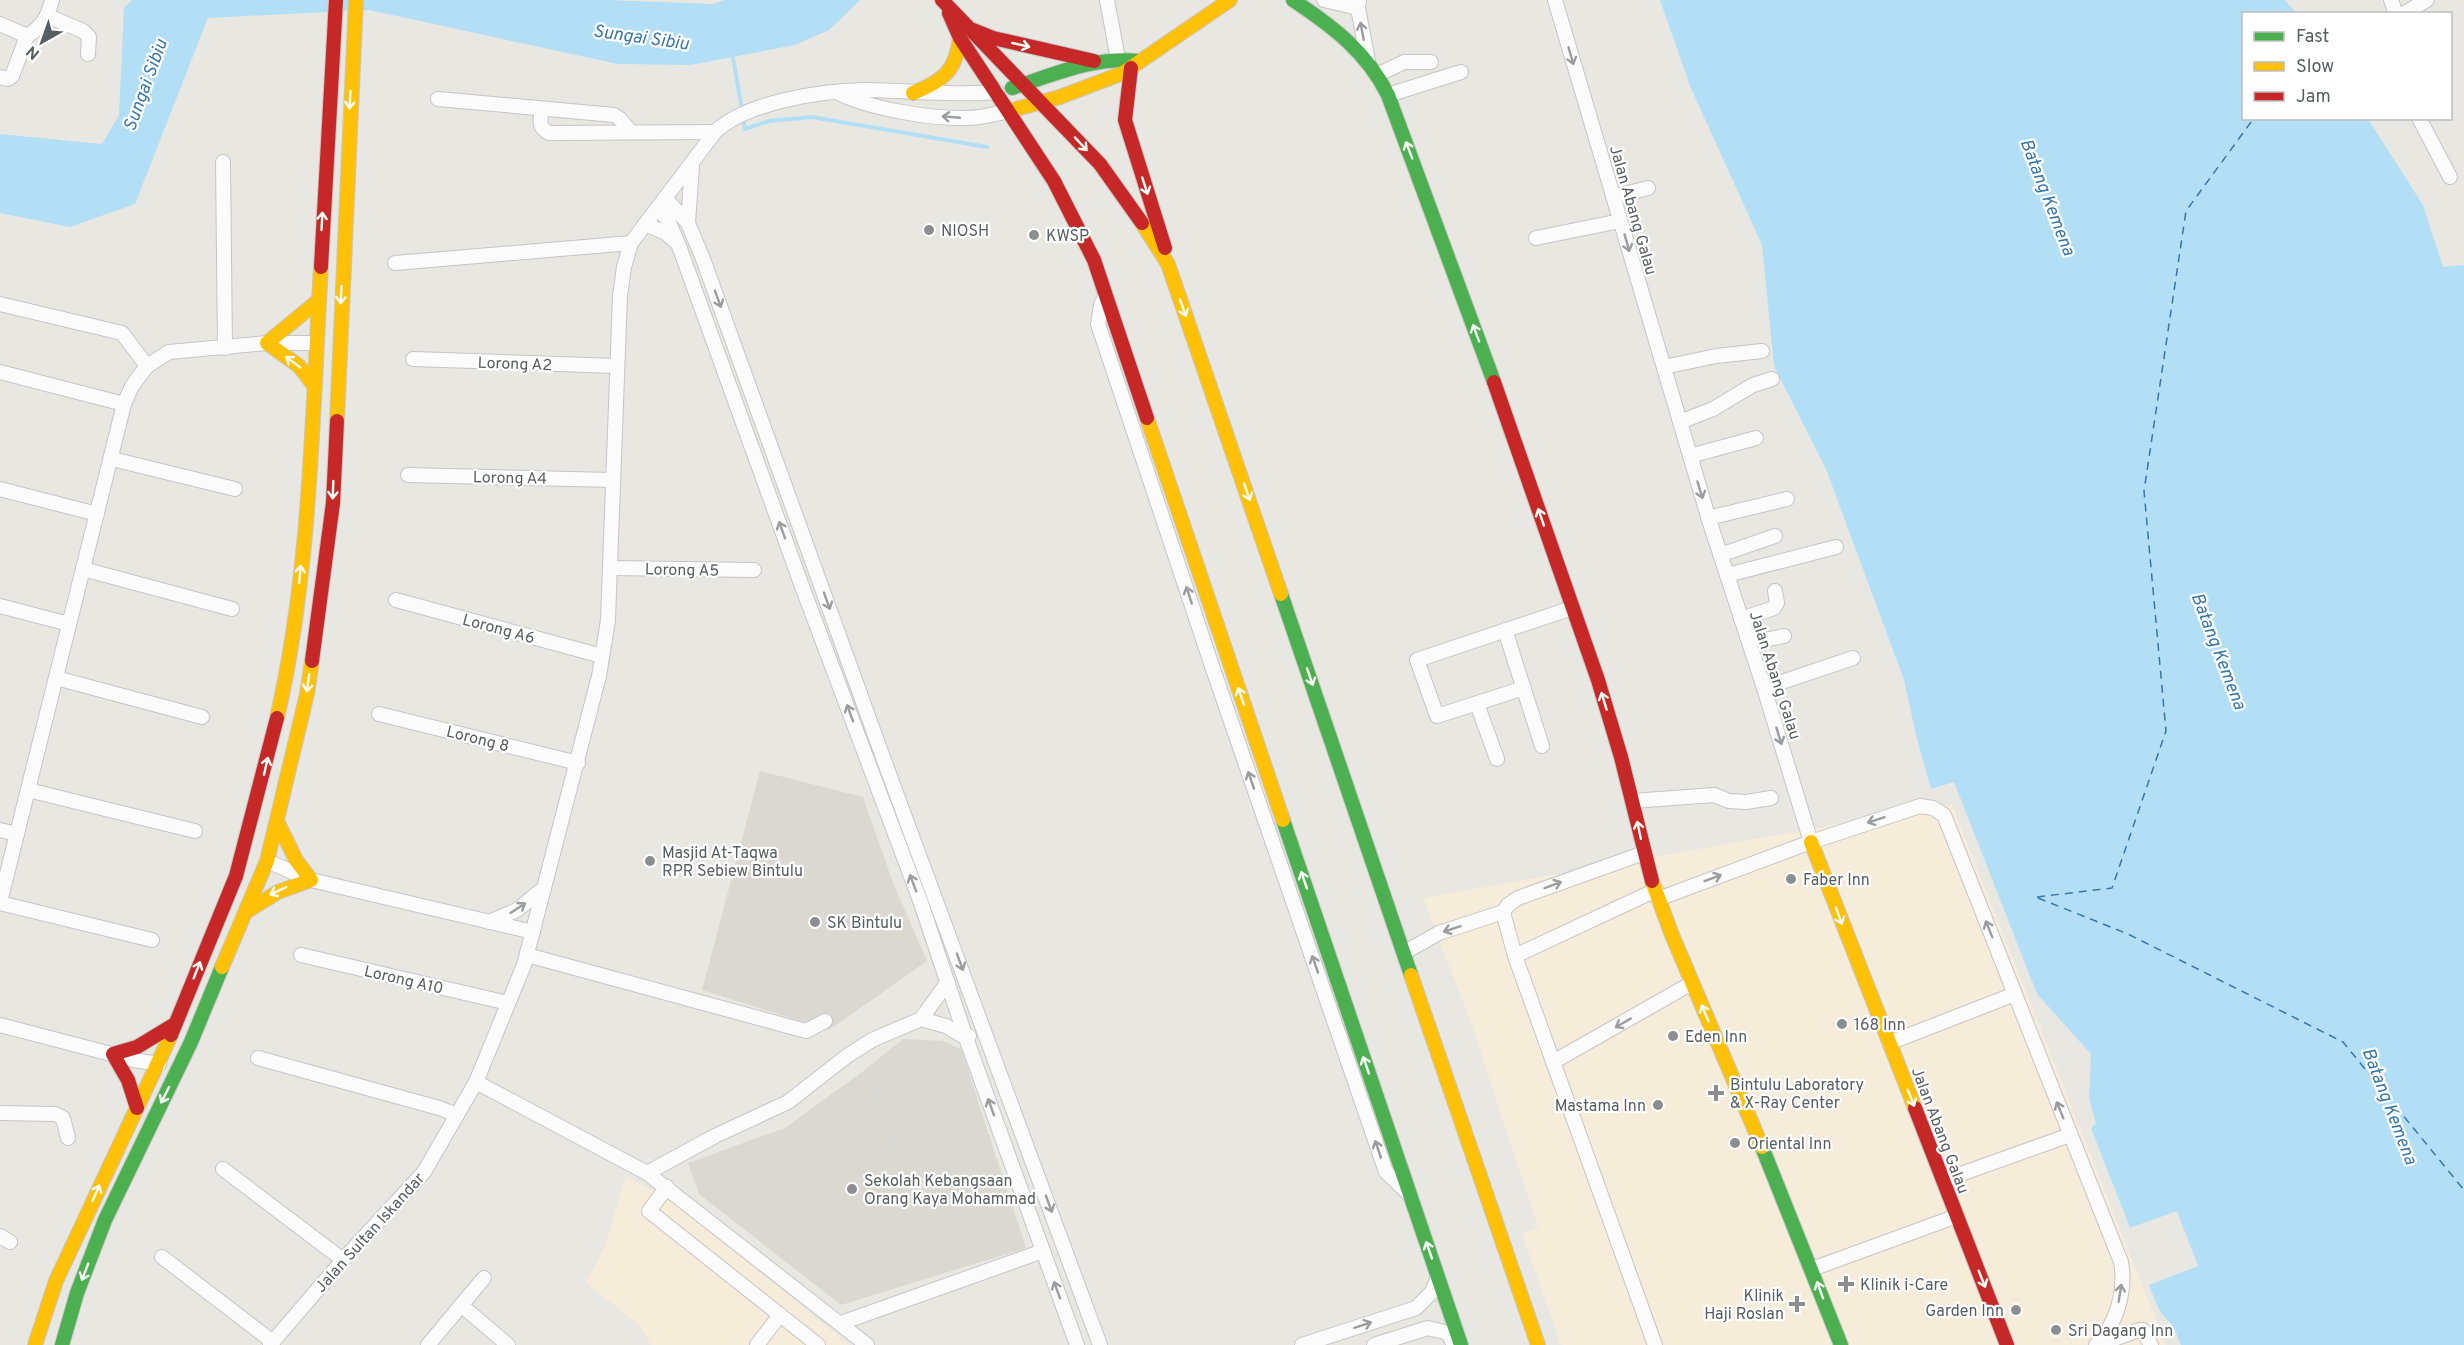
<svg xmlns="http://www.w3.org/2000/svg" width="2464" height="1345" font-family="Overpass,sans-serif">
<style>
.commercial{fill:#f5ecd9}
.industrial{fill:#dad8d3}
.education{fill:#dbd8d1}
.water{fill:#b3dff6}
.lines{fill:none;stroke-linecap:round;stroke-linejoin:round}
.stream{stroke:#b3dff6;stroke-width:4}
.ferry{stroke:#3777a8;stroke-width:1.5;stroke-dasharray:8 6;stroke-linecap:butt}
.street-casing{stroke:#c5c5c5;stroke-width:16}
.fast-casing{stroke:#c6c6c6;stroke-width:16}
.slow-casing{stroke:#c6c6c6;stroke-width:16}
.jam-casing{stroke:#c6c6c6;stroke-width:16}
.street{stroke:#fcfbfb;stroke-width:14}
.fast{stroke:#4caf50;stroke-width:14}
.slow{stroke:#ffc107;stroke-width:14}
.jam{stroke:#c62828;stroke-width:14}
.oneway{stroke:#9a9c9f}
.oneway2{stroke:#f6fbf6}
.poi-dot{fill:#8b8d8e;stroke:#fff;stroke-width:2}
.labels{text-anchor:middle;stroke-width:4.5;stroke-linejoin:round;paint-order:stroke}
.street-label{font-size:16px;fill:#585d61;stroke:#fff}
.poi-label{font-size:16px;fill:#585d61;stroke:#fff;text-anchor:start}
.water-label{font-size:18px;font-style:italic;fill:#3777a8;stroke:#fff}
</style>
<rect width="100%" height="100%" fill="#e9e7e2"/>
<g class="commercial">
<path d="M1952,804l214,541h-605l-39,-111 16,-7 -67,-204 -48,-125z"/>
<path d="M626,1176l51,28 172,141h-198l-11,-19 -54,-43 19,-37z"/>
</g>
<path class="industrial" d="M903,1039l40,2 19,9 23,73 -95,32 -28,-83z"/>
<g class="education">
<path d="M760,771l103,26 30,86 34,78 -98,69 -127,-40z"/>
<path d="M862,1072l29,83 94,-32 41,125 -185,57 -142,-111 -11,-31 97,-35z"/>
</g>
<g class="water">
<path d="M132,0h475l106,4 12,-4h135l-31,30 -34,15 -104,20 -73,-1 -249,-54 -161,8 -73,186 -65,23 -70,-14v-79l102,10 17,-29 5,-108z"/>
<path d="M1660,0h625l11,13 -52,1v104l124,1 55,86 20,62 21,-2v1080h-283l-8,-19 -13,-14 -11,-27 49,-19 -21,-55 -47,17 -39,-100 5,-4 -7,-26 2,-44 -54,-60 -83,-212 -23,7 -15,-54 -12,-55 -78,-211 -52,-103 -12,-121 -72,-159z"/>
</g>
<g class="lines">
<g class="stream">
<path d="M732,52l10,58"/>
<path d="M743,117l2,12 24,-8 43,-4 175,30"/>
</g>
<g class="ferry">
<path d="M2037,897l75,-9 54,-157 -22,-240 42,-280 68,-93"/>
<path d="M2038,898l90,36 215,108 121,148"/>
</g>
<g class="street-casing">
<g id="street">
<path d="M1107,0l11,59"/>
<path d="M1324,0l34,8"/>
<path d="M1359,0l-1,8 10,53"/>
<path d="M1555,0l155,523 54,165 47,154"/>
<path d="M2391,0l5,14"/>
<path d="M2403,14l24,-14"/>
<path d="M48,16l35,15 6,6 -1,17"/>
<path d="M0,24l27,12c15,-9 21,-19 25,-36"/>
<path d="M1377,75l27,-13h27"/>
<path d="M0,77l8,2 4,-3 15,-40"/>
<path d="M840,94c33,15 91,25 127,24 14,0 28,-4 42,-7"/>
<path d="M1388,95l73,-23"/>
<path d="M438,99l176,16 6,4 10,12"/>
<path d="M542,110c-2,11 -4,17 7,23l166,-1"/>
<path d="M2419,118l31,59"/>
<path d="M223,162l2,186"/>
<path d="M1613,197l35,-9"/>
<path d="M665,198l23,25 15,36 182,504 215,582"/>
<path d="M657,208l11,12 11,26 124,343 118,314 45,135 111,307"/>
<path d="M688,223l4,-57"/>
<path d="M645,224l21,9 10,9"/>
<path d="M1536,238l84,-17"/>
<path d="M395,263l236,-20"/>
<path d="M1106,295l-5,10 -3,19 115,345 173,503 23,22"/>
<path d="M0,304l122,29 25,33"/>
<path d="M413,359l203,7"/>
<path d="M1664,367l52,-11 46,-5"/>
<path d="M0,372l124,32"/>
<path d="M1680,422l33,-13 40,-24 19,-6"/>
<path d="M1690,456l66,-18"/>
<path d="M112,459l123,30"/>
<path d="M408,475l204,5"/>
<path d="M0,489l97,25"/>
<path d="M1708,518l79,-19"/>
<path d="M1720,555l55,-19"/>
<path d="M610,568l144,2"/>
<path d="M83,569l149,40"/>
<path d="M1727,575l109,-28"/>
<path d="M396,600l206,56"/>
<path d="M0,606l69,18"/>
<path d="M1741,619l33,-11 3,-5 -2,-12"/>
<path d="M1505,630l37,116"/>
<path d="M1747,637l22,2 15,-3"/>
<path d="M56,678l146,39"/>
<path d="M1524,688l-87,28 -20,-56 155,-52"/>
<path d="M1764,688l89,-30"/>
<path d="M1477,704l20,55"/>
<path d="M379,714l199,49"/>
<path d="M28,790l167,41"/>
<path d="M1633,801l81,-6 15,6 17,1 25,-4"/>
<path d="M0,830l17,4"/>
<path d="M267,861l44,19 222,52"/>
<path d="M1658,899l153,-57 109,-36 13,2 11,7 177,447c5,29 -4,62 -25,83"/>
<path d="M0,902l124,-498 8,-18 15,-20 22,-14 98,-9h48"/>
<path d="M0,903l152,37"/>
<path d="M1503,912l12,44 140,389"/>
<path d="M489,922l28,-12 27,-22"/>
<path d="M1405,952l34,-19 64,-21 5,-7 10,-7 126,-45"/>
<path d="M301,955l207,48"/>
<path d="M527,955l279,76 19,-10"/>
<path d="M1515,956l141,-66"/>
<path d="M921,1019l25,7 20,12 3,-2"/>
<path d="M0,1025l134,35 25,4"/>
<path d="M1889,1043l126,-49"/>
<path d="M258,1058l181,50 18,7"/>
<path d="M1553,1062l139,-79"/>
<path d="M0,1113l55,1 8,4 5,20"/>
<path d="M223,1169l120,91"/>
<path d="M647,1173l68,-37 73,-34 59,-46 25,-16 49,-21 27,-37"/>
<path d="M1944,1180l126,-45"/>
<path d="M667,1187l-18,24 169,134"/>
<path d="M0,1236l10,6"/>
<path d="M162,1257l111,85"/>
<path d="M1812,1269l145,-53"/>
<path d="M461,1305l47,40"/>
<path d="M841,1323l202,-72"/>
<path d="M2100,1344l39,-14h4l8,15"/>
<path d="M270,1345l73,-85 81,-88 52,-90"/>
<path d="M428,1345l56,-67"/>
<path d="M757,1345l23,-30"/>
<path d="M867,1345l-220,-172 -171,-91 48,-117 75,-289 9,-56 12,-324 4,-29 7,-24 84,-111c31,-30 106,-41 148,-42 45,0 89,6 134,2"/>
<path d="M1302,1345l114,-37 16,-16 6,-15"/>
<path d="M1374,1345l54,-17 20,5 6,12"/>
</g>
</g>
<g class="fast-casing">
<g id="fast">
<path d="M1293,0c39,26 74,52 95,95l106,287"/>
<path d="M1012,88c41,-13 82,-32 126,-27"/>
<path d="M1281,594l130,381"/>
<path d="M1283,820l178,525"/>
<path d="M1762,1147l79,198"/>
<path d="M62,1345l15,-52 28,-73 86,-178 31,-75"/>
</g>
</g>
<g class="slow-casing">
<g id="slow">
<path d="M913,93c30,-12 43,-22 47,-55"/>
<path d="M1009,111l51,-14 63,-24 107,-73"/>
<path d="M1142,223l26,41 113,330"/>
<path d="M315,387l-16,-21 -32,-23 51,-42"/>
<path d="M1147,418l136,402"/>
<path d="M337,421l19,-421"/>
<path d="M277,718c34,-147 35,-301 44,-451"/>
<path d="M1811,842l104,266"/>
<path d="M1652,881l20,54 90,212"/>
<path d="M249,910l29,-18 33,-12 -15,-20 -19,-39"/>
<path d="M222,967l45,-106 40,-167 5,-33"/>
<path d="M1411,975l127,370"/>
<path d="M35,1345l21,-64 115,-246"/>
</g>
</g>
<g class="jam-casing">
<g id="jam">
<path d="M942,0l158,164 42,59"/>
<path d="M949,13l11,25 94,143 40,79 53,158"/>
<path d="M973,30l20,8 101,23"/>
<path d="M1131,68l-6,52 40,128"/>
<path d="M321,267l15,-267"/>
<path d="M1494,382l104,298 23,77 31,124"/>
<path d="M312,661l21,-158 4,-82"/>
<path d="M171,1035l65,-159 41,-158"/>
<path d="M137,1108l-9,-28 -15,-26 24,-7 38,-23"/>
<path d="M1915,1108l92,237"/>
</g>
</g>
<use href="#street" class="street"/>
<use href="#fast" class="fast"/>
<use href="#slow" class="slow"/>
<use href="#jam" class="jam"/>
</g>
<defs><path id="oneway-shaft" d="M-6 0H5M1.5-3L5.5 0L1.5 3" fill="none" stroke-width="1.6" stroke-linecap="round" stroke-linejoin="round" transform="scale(1.5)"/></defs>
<g class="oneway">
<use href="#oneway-shaft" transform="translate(1362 31) rotate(-101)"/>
<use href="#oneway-shaft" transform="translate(1571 56) rotate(74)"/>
<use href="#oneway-shaft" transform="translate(951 117) rotate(-175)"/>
<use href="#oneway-shaft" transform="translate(1627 243) rotate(74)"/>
<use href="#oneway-shaft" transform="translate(718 299) rotate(70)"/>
<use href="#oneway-shaft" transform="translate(1700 490) rotate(73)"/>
<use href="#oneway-shaft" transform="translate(782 530) rotate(-110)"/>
<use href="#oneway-shaft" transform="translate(1189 595) rotate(-108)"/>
<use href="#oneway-shaft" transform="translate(827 601) rotate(70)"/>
<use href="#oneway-shaft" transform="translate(850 713) rotate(-110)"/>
<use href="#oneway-shaft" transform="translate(1779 736) rotate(73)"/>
<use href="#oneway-shaft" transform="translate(1251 780) rotate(-109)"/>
<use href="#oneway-shaft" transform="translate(1876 820) rotate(162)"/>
<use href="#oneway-shaft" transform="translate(1713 878) rotate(-20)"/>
<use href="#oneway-shaft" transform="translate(913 883) rotate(-111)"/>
<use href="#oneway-shaft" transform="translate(1553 885) rotate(-20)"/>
<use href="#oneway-shaft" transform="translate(518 908) rotate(-33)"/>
<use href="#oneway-shaft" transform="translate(1452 929) rotate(162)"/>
<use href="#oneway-shaft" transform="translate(1989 929) rotate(-112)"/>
<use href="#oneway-shaft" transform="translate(960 962) rotate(70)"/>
<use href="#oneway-shaft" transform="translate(1315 964) rotate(-109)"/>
<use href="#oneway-shaft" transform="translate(1623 1023) rotate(150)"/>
<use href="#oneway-shaft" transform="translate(991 1107) rotate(-110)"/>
<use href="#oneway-shaft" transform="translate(2060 1110) rotate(-112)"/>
<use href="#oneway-shaft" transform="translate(1378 1149) rotate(-109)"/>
<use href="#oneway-shaft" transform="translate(1049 1204) rotate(70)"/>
<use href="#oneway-shaft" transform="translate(1057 1290) rotate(-110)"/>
<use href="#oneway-shaft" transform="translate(2120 1293) rotate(-81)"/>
<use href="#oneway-shaft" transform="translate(1363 1325) rotate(-18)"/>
</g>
<g class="oneway2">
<use href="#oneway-shaft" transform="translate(1021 45) rotate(13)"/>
<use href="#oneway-shaft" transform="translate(350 100) rotate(93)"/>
<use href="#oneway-shaft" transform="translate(1081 144) rotate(47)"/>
<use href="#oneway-shaft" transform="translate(1409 150) rotate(-111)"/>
<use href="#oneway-shaft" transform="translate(1145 186) rotate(72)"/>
<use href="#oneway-shaft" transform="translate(322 221) rotate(-87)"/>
<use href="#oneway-shaft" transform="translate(341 295) rotate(93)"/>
<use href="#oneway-shaft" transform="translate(1183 308) rotate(71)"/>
<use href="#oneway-shaft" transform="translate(1476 333) rotate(-110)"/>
<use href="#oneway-shaft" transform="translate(293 362) rotate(-143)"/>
<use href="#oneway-shaft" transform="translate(333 490) rotate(92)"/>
<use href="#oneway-shaft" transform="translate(1247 492) rotate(71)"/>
<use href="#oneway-shaft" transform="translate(1541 517) rotate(-109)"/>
<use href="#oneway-shaft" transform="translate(300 574) rotate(-84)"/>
<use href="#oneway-shaft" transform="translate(1310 677) rotate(71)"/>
<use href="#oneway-shaft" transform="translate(308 683) rotate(98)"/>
<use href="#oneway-shaft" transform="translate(1241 696) rotate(-109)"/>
<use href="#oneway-shaft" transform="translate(1604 701) rotate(-107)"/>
<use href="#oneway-shaft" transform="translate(266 766) rotate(-77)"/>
<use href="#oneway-shaft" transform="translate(1639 830) rotate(-102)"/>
<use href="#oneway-shaft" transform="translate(1304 880) rotate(-109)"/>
<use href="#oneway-shaft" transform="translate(278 891) rotate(155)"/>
<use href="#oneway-shaft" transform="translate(1839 916) rotate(70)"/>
<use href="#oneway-shaft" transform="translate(197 970) rotate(-68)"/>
<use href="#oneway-shaft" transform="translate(1705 1013) rotate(-113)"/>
<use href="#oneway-shaft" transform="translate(1366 1065) rotate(-109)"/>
<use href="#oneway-shaft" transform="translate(165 1095) rotate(117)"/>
<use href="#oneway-shaft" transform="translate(1911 1098) rotate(68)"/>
<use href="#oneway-shaft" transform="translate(96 1193) rotate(-66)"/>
<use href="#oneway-shaft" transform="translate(1429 1250) rotate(-109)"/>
<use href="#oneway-shaft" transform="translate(85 1272) rotate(111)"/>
<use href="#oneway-shaft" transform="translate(1982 1279) rotate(68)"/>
<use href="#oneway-shaft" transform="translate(1820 1290) rotate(-110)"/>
</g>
<g class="poi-dot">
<circle cx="929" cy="230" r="6"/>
<circle cx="1034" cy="235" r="6"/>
<circle cx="650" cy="861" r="6"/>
<circle cx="1791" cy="879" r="6"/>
<circle cx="815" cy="922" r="6"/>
<circle cx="1842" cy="1024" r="6"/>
<circle cx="1673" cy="1036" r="6"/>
<path d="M1713 1084h6v6h6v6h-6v6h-6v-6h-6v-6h6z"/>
<circle cx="1658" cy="1105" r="6"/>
<circle cx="1735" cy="1143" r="6"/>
<circle cx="852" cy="1189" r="6"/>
<path d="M1843 1275h6v6h6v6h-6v6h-6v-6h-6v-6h6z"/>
<path d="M1794 1295h6v6h6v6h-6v6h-6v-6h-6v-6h6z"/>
<circle cx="2016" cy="1310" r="6"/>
<circle cx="2056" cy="1330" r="6"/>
</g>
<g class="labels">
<g class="street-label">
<text transform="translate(1634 210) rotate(74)" y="6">Jalan Abang Galau</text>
<text transform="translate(515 363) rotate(2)" y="6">Lorong A2</text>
<text transform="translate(510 477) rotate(1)" y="6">Lorong A4</text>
<text transform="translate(682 569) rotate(1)" y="6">Lorong A5</text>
<text transform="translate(499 628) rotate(15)" y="6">Lorong A6</text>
<text transform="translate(1776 675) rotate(72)" y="6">Jalan Abang Galau</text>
<text transform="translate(478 738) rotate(14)" y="6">Lorong 8</text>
<text transform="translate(404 979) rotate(13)" y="6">Lorong A10</text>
<text transform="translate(1941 1130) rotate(69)" y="6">Jalan Abang Galau</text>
<text transform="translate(369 1232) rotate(-48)" y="6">Jalan Sultan Iskandar</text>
</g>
<g class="poi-label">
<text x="941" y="236">NIOSH</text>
<text x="1046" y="241">KWSP</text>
<text x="662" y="858">Masjid At-Taqwa<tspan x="662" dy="18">RPR Sebiew Bintulu</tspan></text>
<text x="1803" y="885">Faber Inn</text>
<text x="827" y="928">SK Bintulu</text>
<text x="1854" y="1030">168 Inn</text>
<text x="1685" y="1042">Eden Inn</text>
<text x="1730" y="1090">Bintulu Laboratory<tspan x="1730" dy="18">&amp; X-Ray Center</tspan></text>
<text x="1646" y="1111" text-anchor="end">Mastama Inn</text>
<text x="1747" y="1149">Oriental Inn</text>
<text x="864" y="1186">Sekolah Kebangsaan<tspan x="864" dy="18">Orang Kaya Mohammad</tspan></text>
<text x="1860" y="1290">Klinik i-Care</text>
<text x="1784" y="1301" text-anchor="end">Klinik<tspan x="1784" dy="18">Haji Roslan</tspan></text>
<text x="2004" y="1316" text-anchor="end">Garden Inn</text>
<text x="2068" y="1336">Sri Dagang Inn</text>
</g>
<g class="water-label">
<text transform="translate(641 37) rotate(8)" y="6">Sungai Sibiu</text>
<text transform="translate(145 85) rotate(-70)" y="6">Sungai Sibiu</text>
<text transform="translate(2048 197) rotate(69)" y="6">Batang Kemena</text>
<text transform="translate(2219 651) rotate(69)" y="6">Batang Kemena</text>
<text transform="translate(2390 1106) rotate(69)" y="6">Batang Kemena</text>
</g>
</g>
<rect x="2242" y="12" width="210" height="108" fill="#ffffff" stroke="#bcbec0" stroke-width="1.5"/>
<rect x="2254" y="32" width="30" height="9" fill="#4caf50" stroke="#bcbec0" stroke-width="1.5"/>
<text x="2296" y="42" font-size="18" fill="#585d61">Fast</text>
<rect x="2254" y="62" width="30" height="9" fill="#ffc107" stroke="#bcbec0" stroke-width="1.5"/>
<text x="2296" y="72" font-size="18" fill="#585d61">Slow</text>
<rect x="2254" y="92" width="30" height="9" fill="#c62828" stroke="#bcbec0" stroke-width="1.5"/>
<text x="2296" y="102" font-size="18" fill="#585d61">Jam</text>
<g transform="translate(42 42) rotate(220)" stroke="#ffffff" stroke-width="4.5" paint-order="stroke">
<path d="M0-4.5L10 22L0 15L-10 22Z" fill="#585d61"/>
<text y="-9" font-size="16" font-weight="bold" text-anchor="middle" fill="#585d61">N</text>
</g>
</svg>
